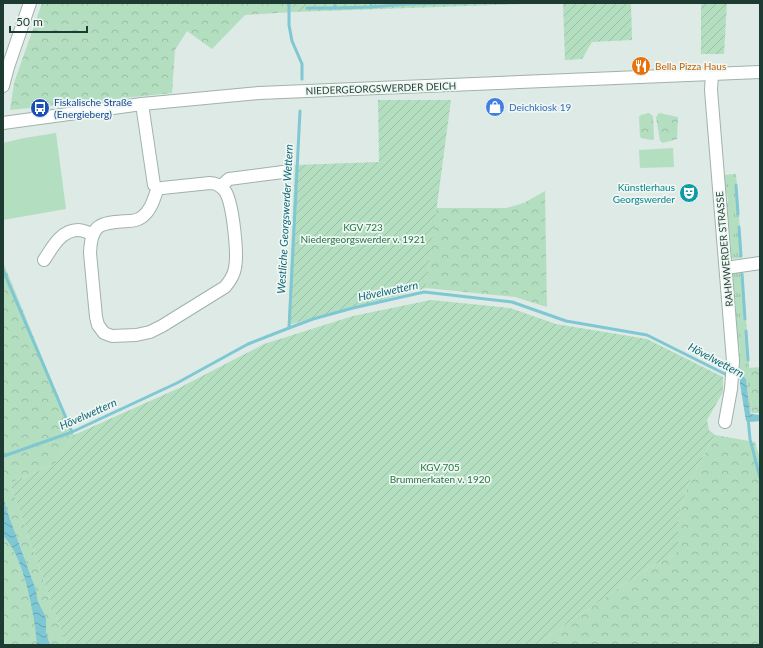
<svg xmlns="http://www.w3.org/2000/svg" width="763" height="648" font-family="Lato,sans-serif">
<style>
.grass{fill:url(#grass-tufts)}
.forest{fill:url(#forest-crowns)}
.garden{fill:url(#garden-furrows)}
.pitch{fill:#b4dec0}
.water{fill:url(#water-waves)}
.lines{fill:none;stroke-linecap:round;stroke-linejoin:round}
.stream{stroke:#80c7d4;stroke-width:3}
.minor-casing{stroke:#a0b2ac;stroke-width:14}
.minor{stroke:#fff;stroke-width:12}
.labels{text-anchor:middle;stroke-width:3.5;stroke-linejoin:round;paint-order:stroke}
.food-label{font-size:10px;fill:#c56008;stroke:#eef7f2;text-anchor:start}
.street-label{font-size:10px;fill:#1e3b33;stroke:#eef7f2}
.transit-label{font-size:10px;fill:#164399;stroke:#eef7f2;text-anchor:start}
.shop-label{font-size:10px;fill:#366cbe;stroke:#eef7f2;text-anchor:start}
.culture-label{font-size:10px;fill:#0d838f;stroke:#eef7f2;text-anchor:end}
.park-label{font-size:10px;fill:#267445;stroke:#eef7f2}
.water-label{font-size:11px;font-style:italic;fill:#15687a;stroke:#eef7f2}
</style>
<defs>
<pattern id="grass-tufts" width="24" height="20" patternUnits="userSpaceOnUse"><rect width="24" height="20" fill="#b4dec0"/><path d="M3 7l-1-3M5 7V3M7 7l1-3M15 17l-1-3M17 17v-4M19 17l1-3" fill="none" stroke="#9abfa5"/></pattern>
<pattern id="forest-crowns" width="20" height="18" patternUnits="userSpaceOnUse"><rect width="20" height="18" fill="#b4dec0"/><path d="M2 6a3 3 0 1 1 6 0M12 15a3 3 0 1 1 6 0" fill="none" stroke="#9abfa5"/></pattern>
<pattern id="garden-furrows" width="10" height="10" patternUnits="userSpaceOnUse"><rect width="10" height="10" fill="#b4dec0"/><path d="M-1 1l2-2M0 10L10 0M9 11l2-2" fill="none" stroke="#9abfa5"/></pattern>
<pattern id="water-waves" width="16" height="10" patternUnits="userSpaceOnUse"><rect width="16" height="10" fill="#80c7d4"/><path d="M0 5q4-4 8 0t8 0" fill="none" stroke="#68a3ad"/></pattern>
</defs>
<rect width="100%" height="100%" fill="#ddeae5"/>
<g class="grass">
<path d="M736,174l6,84 -14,1v-10l3,-3 -1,-8 -3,-2 -2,-32 3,-2 -1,-8 -3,-2 -2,-17z"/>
<path d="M743,272l9,141 -2,-1 -4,-33 -2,-2h-4c-1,-8 -3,-14 -4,-21l4,-3 -1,-8 -4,-3 -2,-28 3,-4 -1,-8 -3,-3 -1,-26z"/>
</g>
<g class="forest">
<path d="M42,3h251v9l-48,3 -33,34 -25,-18 -12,19 -3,43 -162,17 4,-27z"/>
<path d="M649,113l4,3 1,22 -2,2 -11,-2 -1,-2 -1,-19 2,-2z"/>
<path d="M659,113l19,4 -1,22 -14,4 -3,-2 -4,-24z"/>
<path d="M545,191l2,116 -32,-10 -89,-9 10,-80h70l18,-5z"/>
<path d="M3,262l71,173 -19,29 -45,19 56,162h-16l-4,-13v-14l-3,-7 -5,-9 -2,-12 -30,-82 -3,-14z"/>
<path d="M760,367v46h-8l-3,-45z"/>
<path d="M715,435l40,7 5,17v186h-224l112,-77 30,-15v-37l11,-34z"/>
<path d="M3,536c21,19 32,82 34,109h-34z"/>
</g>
<g class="garden">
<path d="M293,3h261l-261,9z"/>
<path d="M563,3h68l1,37 -40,2 -10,17 -17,1z"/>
<path d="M701,3h26l-3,51h-23z"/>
<path d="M378,100h73l-25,188 -138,37 7,-160 84,-3z"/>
<path d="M431,300l79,8 46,16 91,15 76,38v15l-16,28 2,10 6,5 -26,47 -11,34v37l-30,15 -112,77h-470l-56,-162 45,-19 19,-29 105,-47 85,-44 89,-28z"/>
</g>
<g class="pitch">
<path d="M56,133l10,76 -63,11v-77l21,-5z"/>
<path d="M673,148l1,19 -34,1 -1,-18z"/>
</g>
<g class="water">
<path d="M740,377h4l2,2 4,34 1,1 9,1v6l-9,1 -5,-1 -6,-37z"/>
<path d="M3,494l3,14 30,82 2,12 5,9 3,7v14l4,13h-13c-2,-27 -13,-90 -34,-109z"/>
</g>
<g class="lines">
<g class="stream">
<path d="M289,3v22l3,16 10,23v15"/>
<path d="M448,3h20"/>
<path d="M408,4l40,-1"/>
<path d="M371,7l37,-3v-1"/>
<path d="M307,8h28v-5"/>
<path d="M335,8l36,-1v-4"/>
<path d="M736,185l2,29"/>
<path d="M739,227l2,29"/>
<path d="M3,270l69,162"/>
<path d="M742,274l3,45"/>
<path d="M289,328l11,-217"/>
<path d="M746,331l2,29"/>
<path d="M748,418l2,21 10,39"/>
<path d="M4,456l68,-24 105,-49 71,-39 41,-16 24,-9 40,-11 71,-16 88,10 54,19 81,14 82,41"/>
</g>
<g class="minor-casing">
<g id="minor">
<path d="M712,75l-1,15 22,271 -2,28 -6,33"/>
<path d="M3,86l5,-19 22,-64"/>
<path d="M142,104l12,81"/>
<path d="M3,123l139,-19 117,-11 501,-21"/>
<path d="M221,186l8,-7 54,-7"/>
<path d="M156,193c-3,9 -6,18 -14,24 -4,3 -9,4 -14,4 -26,2 -37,1 -38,32l6,64 2,8 6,8 8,3 24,-1 14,-3 12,-6 63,-39c5,-6 9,-12 10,-19 3,-14 -2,-65 -10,-77 -4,-5 -9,-8 -15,-8l-48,5"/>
<path d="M44,260c8,-12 17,-30 34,-30 5,0 11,3 15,4"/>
<path d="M726,268l34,-5"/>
</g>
</g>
<use href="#minor" class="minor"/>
</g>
<defs>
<g id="restaurant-disc" transform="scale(1)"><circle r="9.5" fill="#e8710a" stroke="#eef7f2"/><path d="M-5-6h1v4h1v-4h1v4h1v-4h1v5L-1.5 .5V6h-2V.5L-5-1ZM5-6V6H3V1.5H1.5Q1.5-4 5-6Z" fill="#fff"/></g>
<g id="shop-disc" transform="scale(1)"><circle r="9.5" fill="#3f7fe0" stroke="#eef7f2"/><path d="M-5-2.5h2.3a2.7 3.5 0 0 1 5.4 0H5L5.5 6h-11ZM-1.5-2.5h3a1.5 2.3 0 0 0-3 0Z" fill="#fff"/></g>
<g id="bus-disc" transform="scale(1)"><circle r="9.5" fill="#1a4fb4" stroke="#eef7f2"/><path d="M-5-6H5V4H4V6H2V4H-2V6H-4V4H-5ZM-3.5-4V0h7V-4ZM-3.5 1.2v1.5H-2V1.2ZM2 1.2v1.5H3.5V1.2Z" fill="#fff"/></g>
<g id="theatre-disc" transform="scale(1)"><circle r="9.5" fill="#0f9aa8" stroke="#eef7f2"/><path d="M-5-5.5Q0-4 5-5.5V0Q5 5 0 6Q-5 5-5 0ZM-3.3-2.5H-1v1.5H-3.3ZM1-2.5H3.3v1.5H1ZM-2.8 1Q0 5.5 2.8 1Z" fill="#fff"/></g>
</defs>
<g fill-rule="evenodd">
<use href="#restaurant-disc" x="641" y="66"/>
<use href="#shop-disc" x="495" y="107"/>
<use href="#bus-disc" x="40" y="108"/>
<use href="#theatre-disc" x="689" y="193"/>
</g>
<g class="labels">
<g class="food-label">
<text x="655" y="70">Bella Pizza Haus</text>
</g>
<g class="street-label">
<text transform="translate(381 88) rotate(-2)" y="4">NIEDERGEORGSWERDER DEICH</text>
<text transform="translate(724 249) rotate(-95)" y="4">RAHMWERDER STRASSE</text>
</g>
<g class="transit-label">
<text x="54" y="106">Fiskalische Straße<tspan x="54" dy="12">(Energieberg)</tspan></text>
</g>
<g class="shop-label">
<text x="509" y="111">Deichkiosk 19</text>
</g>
<g class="culture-label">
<text x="675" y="191">Künstlerhaus<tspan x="675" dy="12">Georgswerder</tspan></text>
</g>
<g class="park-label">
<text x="363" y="231">KGV 723<tspan x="363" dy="12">Niedergeorgswerder v. 1921</tspan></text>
<text x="440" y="471">KGV 705<tspan x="440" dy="12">Brummerkaten v. 1920</tspan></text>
</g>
<g class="water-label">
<text transform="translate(285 219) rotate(-87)" y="4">Westliche Georgswerder Wettern</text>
<text transform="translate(388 291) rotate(-12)" y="4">Hövelwettern</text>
<text transform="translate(716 360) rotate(28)" y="4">Hövelwettern</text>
<text transform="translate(88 414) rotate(-24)" y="4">Hövelwettern</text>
</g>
</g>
<rect width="763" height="648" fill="none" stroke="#1e3b33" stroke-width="8"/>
<path d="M10 26v6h77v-6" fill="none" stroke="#1e3b33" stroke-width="2"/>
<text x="16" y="26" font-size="12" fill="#1e3b33" stroke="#eef7f2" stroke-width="3" paint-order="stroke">50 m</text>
</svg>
